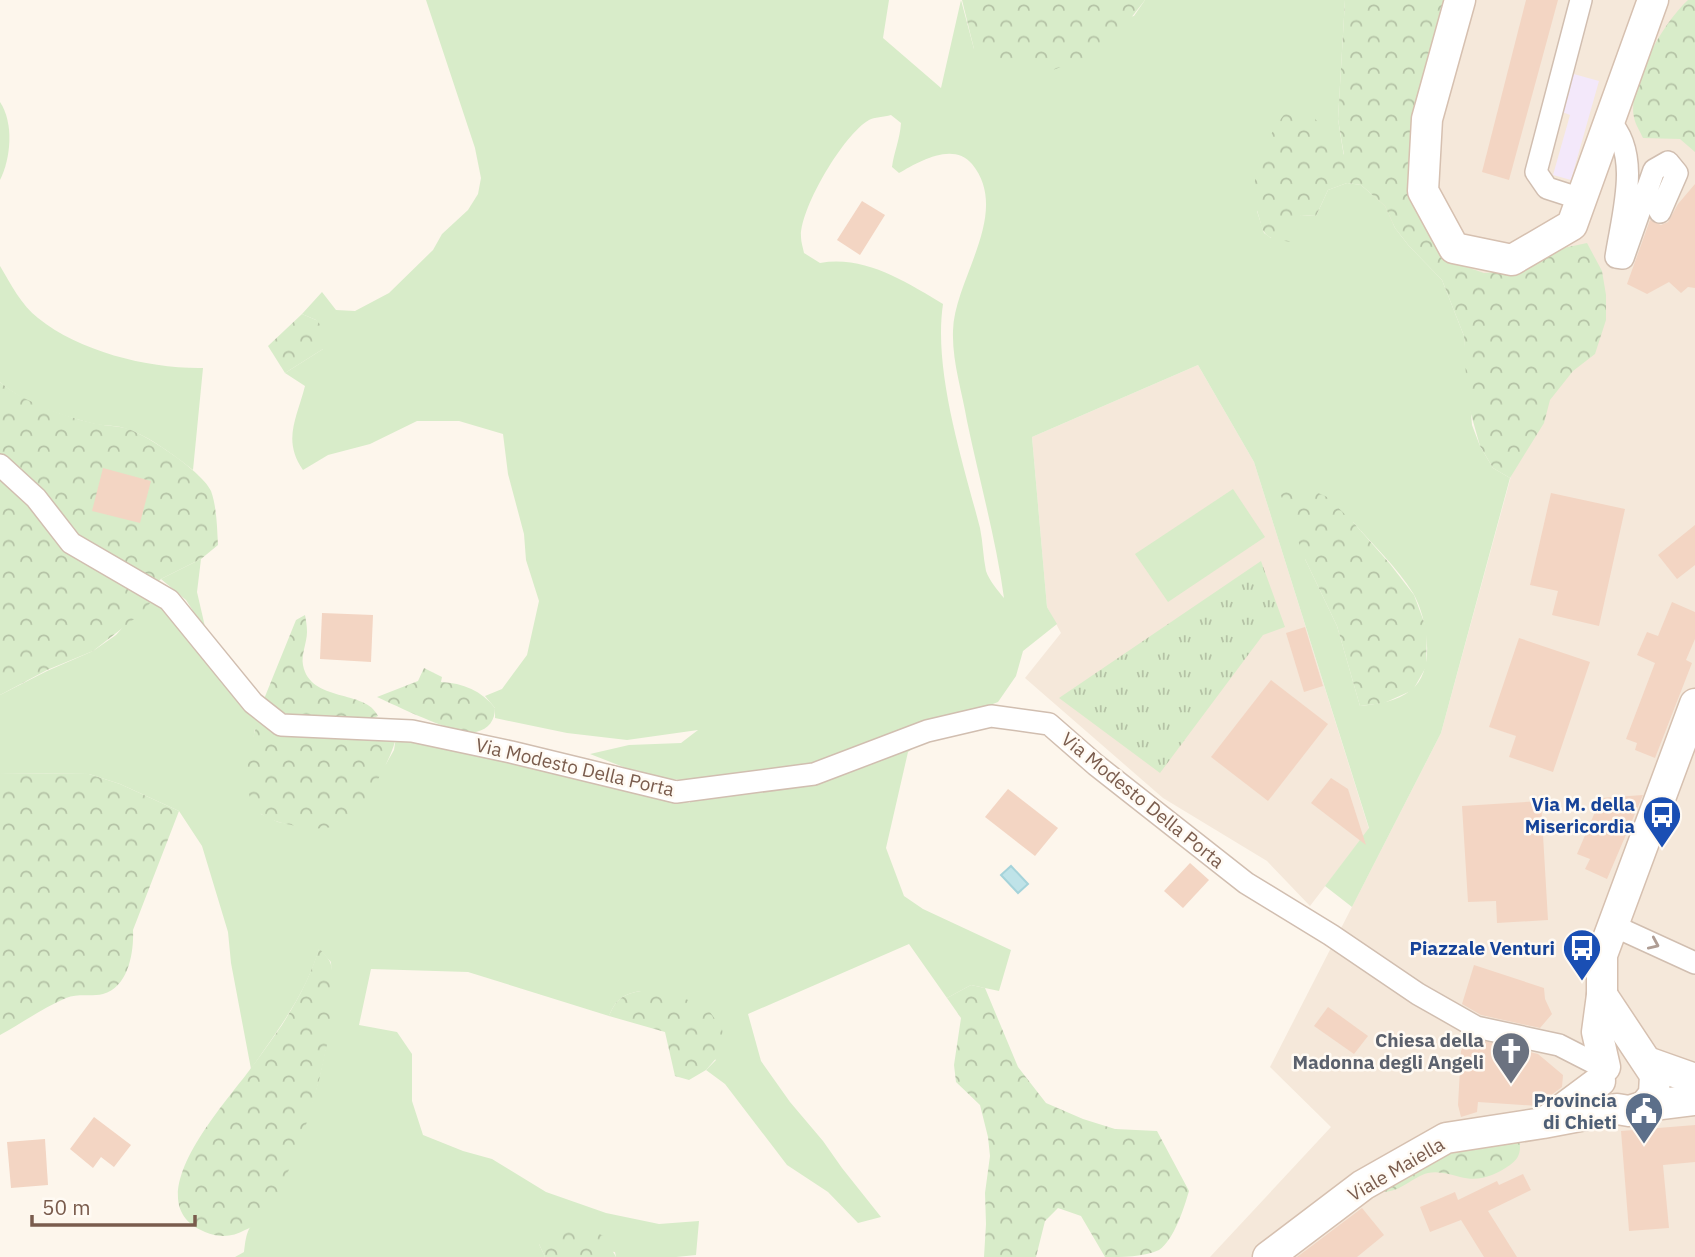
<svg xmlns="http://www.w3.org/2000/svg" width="1695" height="1257" font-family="'IBM Plex Sans',sans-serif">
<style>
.residential{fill:#f5e8da}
.education{fill:#f3e8fa}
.grass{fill:#d8ecc9;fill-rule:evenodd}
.forest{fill:url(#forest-crowns)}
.park{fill:url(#park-tufts)}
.water{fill:#bfe3e8;stroke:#a5d3da;stroke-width:2}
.building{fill:#f3d5c3}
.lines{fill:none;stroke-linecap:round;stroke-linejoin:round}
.minor-casing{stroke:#d1beb0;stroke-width:24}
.secondary-casing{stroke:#d6c0b0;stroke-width:33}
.minor{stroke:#fff;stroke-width:21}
.secondary{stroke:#fff;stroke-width:30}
.oneway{stroke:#af9d94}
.labels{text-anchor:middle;stroke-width:5;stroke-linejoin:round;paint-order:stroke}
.street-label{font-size:19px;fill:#7a5c4d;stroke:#fffaf3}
.transit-label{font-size:19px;font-weight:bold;fill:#164399;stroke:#fffaf3;text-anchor:end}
.worship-label{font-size:19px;font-weight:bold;fill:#5b616d;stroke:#fffaf3;text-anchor:end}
.service-label{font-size:19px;font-weight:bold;fill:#4e5e75;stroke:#fffaf3;text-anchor:end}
</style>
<defs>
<pattern id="forest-crowns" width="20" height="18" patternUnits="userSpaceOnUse" patternTransform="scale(1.75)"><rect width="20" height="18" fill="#d8ecc9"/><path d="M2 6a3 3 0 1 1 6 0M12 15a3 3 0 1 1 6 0" fill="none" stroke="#b4c2a5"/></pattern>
<pattern id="park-tufts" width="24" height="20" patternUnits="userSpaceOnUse" patternTransform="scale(1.75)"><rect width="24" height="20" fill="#d8ecc9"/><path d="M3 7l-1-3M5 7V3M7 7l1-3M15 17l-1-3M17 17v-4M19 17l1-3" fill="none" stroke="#b4c2a5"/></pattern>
</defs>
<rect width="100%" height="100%" fill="#fdf6ec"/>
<g class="residential">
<path d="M1424,0h271v1257h-485l121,-130 -61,-60 171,-334 112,-411 -184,-113z"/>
<path d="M1198,365l56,97 115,367 -59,77 -43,-45 -104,-63 -138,-120 36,-45 -14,-26 -15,-170z"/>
</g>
<path class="education" d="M1570,73l29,8 -28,99 -18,-5 17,-60 -10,-4z"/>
<g class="grass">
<path d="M426,0h463l-6,38 58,50 20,-88 13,49 160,-33 11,-16h200l-7,119 6,38 -87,54 7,22 7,5 30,-23 15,1 12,-26 19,-7 14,2 24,21 10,22 14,18 33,34 22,56 8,89 8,21 13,22 17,10 -69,255 -89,174 -27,-21 44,-58 -115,-366 -56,-97 -166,72 15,170 10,17 -34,27 -7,25 -18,26 -26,10 -65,15 -65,30 -61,18 -68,8 -64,-6 -59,-23 39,-9 52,-2 17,-13 -71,10 -60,-7 -72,-15v-10l-10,-12 17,-7 25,-34 12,-54 -13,-41 -2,-26 -16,-60 -5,-40 -44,-13h-42l-47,23 -42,11 -25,15c-21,-30 -6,-52 2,-84l-20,-13 38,-24 -7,-29 -14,-6 20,-22 14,18 19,1 34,-18 44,-43 9,-16 26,-24 10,-16 3,-16 -6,-30zM891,115l10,8c-1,16 -7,29 -9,44l7,6c19,-11 54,-32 73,-9 40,49 -18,115 -19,167 -1,31 9,60 14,90 12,58 29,118 37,177 -6,-7 -15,-18 -18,-27 -3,-14 -3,-29 -6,-43 -17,-66 -47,-157 -37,-224 -37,-22 -78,-49 -123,-41l-16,-10c-1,-5 -3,-11 -3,-16 -1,-29 43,-103 68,-117 5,-3 15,-3 22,-5zM1353,522c20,23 44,45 60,71 14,24 24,77 -2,97 -14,12 -34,14 -51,16l-23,-80 -32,-67z"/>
<path d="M0,102c14,21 11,56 0,78z"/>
<path d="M0,266c10,17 22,40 38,52 42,34 112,51 165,50l-10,102c-18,-14 -44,-34 -66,-41 -10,-4 -22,-3 -32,-5 -32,-8 -71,-20 -95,-42z"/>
<path d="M1233,489l32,48 -97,65 -33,-48z"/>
<path d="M201,559l-4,33 9,39 -20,-31 -25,-21z"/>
<path d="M152,594l120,129 -17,6 -3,17 9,68 17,8 21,4 87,-62 8,-14 2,-13 52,9 242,57 -2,-7 233,-53 -13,9 -22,96 18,48 19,13 88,41 -12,41 -28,-6 -24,13 -38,-54 -161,70 13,47 29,41 33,39 19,27 39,49 -23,6 -30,-31 -41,-27 -62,-81 -19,-14 10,-10 -75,-69c-18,3 -25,8 -32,25l-141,-44 -97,-3 -12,56 38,7 15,22v47l11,34 40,16 29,8 54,33 60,21 53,11 40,-3 -3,34 -20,2h-60l-1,-5 -76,-8 6,13h-310l9,-5c1,-8 2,-20 7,-26 10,-13 19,-18 26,-34 34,-72 59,-149 54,-230l-12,-13c-13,45 -42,82 -68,120l-20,-106 -3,-31 -26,-86 -23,-35 -59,-27 -31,-10 -89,-1v-78l47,-24 46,-20 23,-16z"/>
</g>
<g class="forest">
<path d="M962,0h183l-32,41 -30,18 -33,12 -47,-10 -29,-12z"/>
<path d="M1345,0h99l-14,58 -22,114 15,44 32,47 29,10 28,-2 42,-21 33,-7 15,28 4,24v25l-11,34 -22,17 -23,29 -6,23 -34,55 -17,-10 -13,-22 -13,-46 -3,-64 -22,-56 -33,-34 -14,-18 -10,-22 -24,-21 -14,-2 -19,7 -12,26 -15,-1 -7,27c-8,-1 -19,-1 -26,-6 -6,-4 -7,-12 -9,-19 -13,-38 4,-75 27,-105l27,4 31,39 -6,-36z"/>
<path d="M1688,0h7v152l-15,-13 -37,-1c-3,-7 -8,-14 -9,-21 -6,-34 30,-95 54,-117z"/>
<path d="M302,314l14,6 13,14 -6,15 -38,24 -17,-27z"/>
<path d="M0,382c21,19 70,37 98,42 9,2 19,2 27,4 20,5 79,45 86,63 6,17 6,37 7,54l-17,14 -40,20 -7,7 -3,16 -13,14 -45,35 -46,19 -47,25z"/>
<path d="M1301,485l26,12 26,25 37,42 24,31 13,35 -1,37 -13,23 -29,13 -24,3 -23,-80 -32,-67 -25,-66z"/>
<path d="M305,615c1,5 2,11 2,17 0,10 -6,23 -4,33 7,38 63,24 75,51l-15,7 -64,-5 -21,-7 -14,-12 32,-79z"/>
<path d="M424,668l18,9 -1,5c22,1 41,9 54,26 0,12 -6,21 -19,24 -19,4 -79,-26 -99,-35l41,-16z"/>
<path d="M260,717l136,20c-4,23 -33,72 -53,85 -12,8 -29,7 -42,5 -13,-3 -31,-5 -41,-14 -23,-19 -10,-73 0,-96z"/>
<path d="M0,773l89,1 31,10 59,27 -46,119c1,21 -4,57 -30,64 -12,3 -25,-1 -37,4 -23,10 -44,25 -66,37z"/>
<path d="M319,948c4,5 11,11 12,17 13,54 -34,218 -73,257 -3,3 -8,6 -13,8 -12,7 -26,8 -40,2 -73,-30 22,-130 46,-164 11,-14 21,-29 31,-43 15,-24 29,-49 37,-77z"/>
<path d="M971,985l14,3 33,79 28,36 37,16 32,10 42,2 32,60c-5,17 -15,49 -30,59 -14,7 -38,7 -54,7l-24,-41 -23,-8 -13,13 -9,36h-52l2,-33 -1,-31 5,-37 -2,-19 -8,-32 -24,-23 -2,-17 7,-47 -14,-20z"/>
<path d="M641,991h22l28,10 19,11 12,17 3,19 -19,22 -17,10 -14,-4 -10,-44 -56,-16c7,-17 14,-22 32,-25z"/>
<path d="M1517,1132c4,13 6,24 -7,33 -16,11 -31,17 -50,12 -11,-3 -21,-6 -32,-4 -16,4 -27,19 -45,19l-2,-7 32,-23z"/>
<path d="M574,1223l30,13 12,21h-71l-6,-13 9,-17z"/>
</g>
<path class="park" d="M1261,561l24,66 -22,8 -103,138 -101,-75z"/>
<path class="water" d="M1011,866l17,18 -10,9 -17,-18z"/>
<g class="building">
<path d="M1526,0h32l-49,180 -27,-8z"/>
<path d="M1695,184v104l-7,-1 -7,6 -12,-11 -22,12 -20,-10 23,-64 11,5 7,-3 10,-18z"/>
<path d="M862,201l23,14 -25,40 -23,-15z"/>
<path d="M103,468l48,13 -11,42 -48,-12z"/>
<path d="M1551,493l74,16 -26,117 -47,-11 6,-24 -28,-6z"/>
<path d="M1695,525v40l-18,14 -19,-24z"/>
<path d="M1672,602l23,10v27l-9,21 6,3 -37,95 -20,-8 2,-7 -11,-4 29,-76 -18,-8 10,-23 11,4z"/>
<path d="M322,613l51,2 -2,47 -51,-3z"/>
<path d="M1305,627l18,59 -19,6 -18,-59z"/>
<path d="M1519,638l71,24 -37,110 -44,-15 7,-21 -27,-9z"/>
<path d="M1271,680l57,44 -60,77 -57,-44z"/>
<path d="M1331,778l17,11 18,56 -55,-42z"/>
<path d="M1008,789l50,39 -23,28 -50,-39z"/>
<path d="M1643,795l-36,84 -22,-10 5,-10 -13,-5 24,-56z"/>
<path d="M1541,801l7,119 -51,3 -1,-22 -28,1 -6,-96z"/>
<path d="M1190,863l19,17 -26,28 -19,-17z"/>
<path d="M1474,965l70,23 1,11 7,15 -12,14 -59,-13 -19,-11z"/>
<path d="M1328,1007l40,29 -14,18 -40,-28z"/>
<path d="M1468,1037l70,17 25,21 -1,12 -25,19 -59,-4 -1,10 -16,5 -3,-12 3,-54z"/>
<path d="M94,1117l37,28 -17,22 -13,-10 -8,11 -23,-19z"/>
<path d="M1695,1125v37l-32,3 6,63 -40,3 -8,-100z"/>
<path d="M45,1139l3,46 -37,3 -4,-46z"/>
<path d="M1523,1174l8,16 -43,21 29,46h-33l-23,-37 -31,12 -10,-25 35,-15 3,8 39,-19 2,4z"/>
<path d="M1362,1208l22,27 -27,22h-60z"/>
</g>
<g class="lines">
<g class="minor-casing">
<g id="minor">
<path d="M1581,0l-45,172 11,16 34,11"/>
<path d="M1609,121c33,33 13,95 7,136l7,1 31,-88 14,-8 9,11 -17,39"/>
<path d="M0,465l36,33 35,45 98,57 84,103 28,22 131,6 99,21 165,40 138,-18 113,-43 64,-15 58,8 47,41 150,118 85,52 87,59 58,33 83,18 45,23"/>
<path d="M1612,925l83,38"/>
</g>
</g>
<g class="secondary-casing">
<g id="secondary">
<path d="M1460,0l-33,119 -4,72 31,57 58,12 60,-35 81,-225"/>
<path d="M1602,995l53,80 -1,19 -9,12"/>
<path d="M1647,1062l48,17"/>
<path d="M1605,1067l-8,-35 5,-37v-40l93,-251"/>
<path d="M1549,1119l51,-38"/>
<path d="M1268,1257l95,-72 83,-47 97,-15 74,-14 12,2 16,-5 50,-6"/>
</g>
</g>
<use href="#minor" class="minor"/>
<use href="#secondary" class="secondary"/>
</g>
<defs><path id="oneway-chevron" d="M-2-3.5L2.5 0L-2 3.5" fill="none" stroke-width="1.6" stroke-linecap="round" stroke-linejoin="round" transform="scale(1.75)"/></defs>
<use class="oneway" href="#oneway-chevron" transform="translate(1654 944) rotate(24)"/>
<defs>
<g id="bus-pin" transform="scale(2.0125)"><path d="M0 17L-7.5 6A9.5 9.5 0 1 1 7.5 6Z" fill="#1a4fb4" stroke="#fffaf3"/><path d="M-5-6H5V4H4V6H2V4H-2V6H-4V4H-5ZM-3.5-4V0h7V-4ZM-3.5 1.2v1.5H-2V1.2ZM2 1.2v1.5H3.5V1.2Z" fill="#fff"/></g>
<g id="church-pin" transform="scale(2.0125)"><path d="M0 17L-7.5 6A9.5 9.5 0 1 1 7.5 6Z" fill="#6b7280" stroke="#fffaf3"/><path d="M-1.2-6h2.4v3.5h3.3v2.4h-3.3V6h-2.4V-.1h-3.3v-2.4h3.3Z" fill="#fff"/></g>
<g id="civic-pin" transform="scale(2.0125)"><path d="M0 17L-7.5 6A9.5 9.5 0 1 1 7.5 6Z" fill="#5c6f8a" stroke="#fffaf3"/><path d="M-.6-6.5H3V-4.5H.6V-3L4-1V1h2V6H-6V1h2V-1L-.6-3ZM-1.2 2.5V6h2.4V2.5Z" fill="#fff"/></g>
</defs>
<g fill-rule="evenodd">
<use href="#bus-pin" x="1662" y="815"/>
<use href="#bus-pin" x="1582" y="948"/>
<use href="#church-pin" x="1511" y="1051"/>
<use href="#civic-pin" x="1644" y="1111"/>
</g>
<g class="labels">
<g class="street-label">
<text transform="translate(575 767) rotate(13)" y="7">Via Modesto Della Porta</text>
<text transform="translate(1143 800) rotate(39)" y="7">Via Modesto Della Porta</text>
<text transform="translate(1396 1169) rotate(-30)" y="7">Viale Maiella</text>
</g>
<g class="transit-label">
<text x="1635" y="811">Via M. della<tspan x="1635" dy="22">Misericordia</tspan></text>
<text x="1555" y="955">Piazzale Venturi</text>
</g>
<g class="worship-label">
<text x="1484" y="1047">Chiesa della<tspan x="1484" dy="22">Madonna degli Angeli</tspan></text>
</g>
<g class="service-label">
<text x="1617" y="1107">Provincia<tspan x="1617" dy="22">di Chieti</tspan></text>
</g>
</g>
<path d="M32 1215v10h163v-10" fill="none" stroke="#7a5c4d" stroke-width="3.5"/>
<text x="42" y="1215" font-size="21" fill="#7a5c4d" stroke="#fffaf3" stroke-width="5" paint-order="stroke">50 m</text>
</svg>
